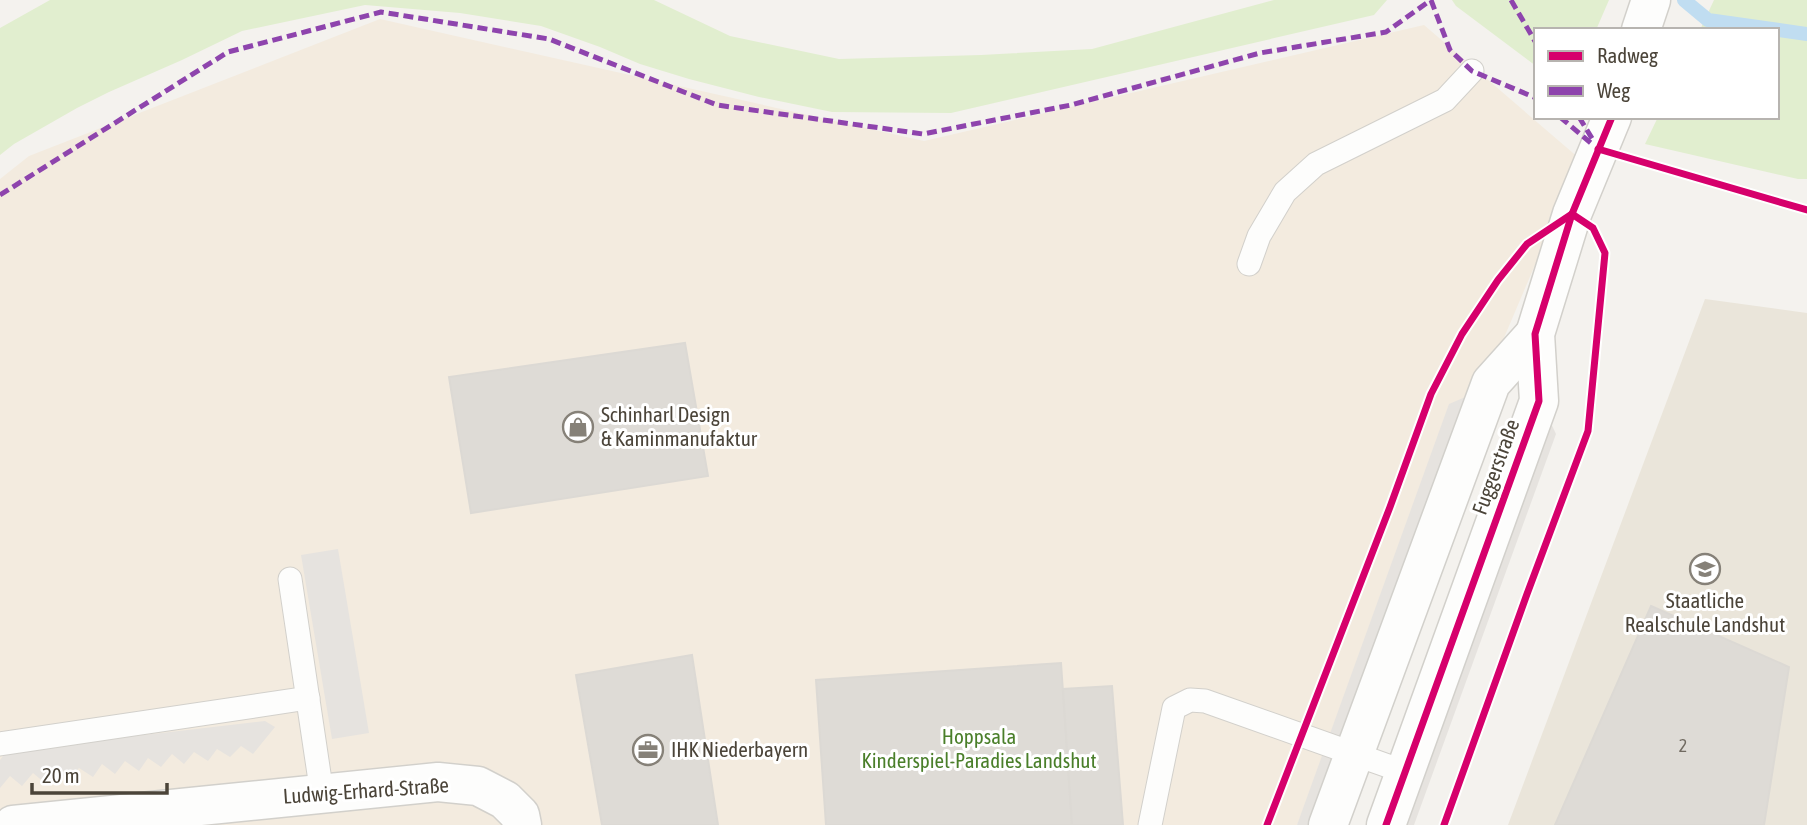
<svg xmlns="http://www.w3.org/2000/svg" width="1807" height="825" font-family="'Asap Condensed',sans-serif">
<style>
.commercial{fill:#f3ebdf}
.education{fill:#eae5da}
.green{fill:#e1eecf}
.parking{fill:#e6e3df}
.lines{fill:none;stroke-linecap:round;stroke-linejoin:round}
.stream{stroke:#c0ddf1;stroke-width:14}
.building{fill:#dedbd6;stroke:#dcd9d4;stroke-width:2}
.lane-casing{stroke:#d2d0cb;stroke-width:25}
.street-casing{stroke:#d2d0cb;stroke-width:41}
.lane{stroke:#fdfdfc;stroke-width:23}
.street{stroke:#fdfdfc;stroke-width:38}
.quiet{stroke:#8e44ad;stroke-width:5;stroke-dasharray:10 5;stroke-linecap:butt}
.cycleway-casing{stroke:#fff;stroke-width:11}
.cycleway{stroke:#d6006c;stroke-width:7}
.labels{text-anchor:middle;stroke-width:6;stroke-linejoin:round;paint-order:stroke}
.number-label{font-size:18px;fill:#706a61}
.poi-label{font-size:21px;fill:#4b4439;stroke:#fff;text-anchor:start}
.street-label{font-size:21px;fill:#4b4439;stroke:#fff}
.park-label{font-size:21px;fill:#4a7f2a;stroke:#fff}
</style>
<rect width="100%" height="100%" fill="#f4f2ee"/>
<path class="commercial" d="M380,19l544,122 500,-116 156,134 -283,666h-1297v-646l29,-23z"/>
<path class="education" d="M1705,299l102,14v512h-299z"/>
<g class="green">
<path d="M50,0h604l76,36 109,23 142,-4 111,-6 182,-49h113l-13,15 -423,98 -119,-1 -73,-15 -70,-18 -49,-15 -40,-17 -59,-21 -81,-13 -95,-8 -123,26 -60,29 -73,32 -32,16 -63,36 -14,11v-127z"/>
<path d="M1452,0h157l-13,30h-60v36l-80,-60z"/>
<path d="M1714,0h93v179h-9l-153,-35 13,-27h119v-87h-77z"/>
</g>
<g class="parking">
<path d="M1470,395l-157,430h-16l152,-421z"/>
<path d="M1547,415l9,19 -142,391h-16z"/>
<path d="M338,549l31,184 -37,6 -31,-184z"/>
<path d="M265,721l10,6 -22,27 -12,-8 -11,11 -13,-8 -9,12 -14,-9 -10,12 -12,-10 -11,13 -13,-9 -9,13 -14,-10 -10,13 -13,-10 -9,13 -14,-9 -10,12 -14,-9 -10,12 -12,-10 -11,13 -12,-10 -10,12v-28l7,-9z"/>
</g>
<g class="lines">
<path class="stream" d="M1684,0l24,20 99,14"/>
</g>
<g class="building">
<path d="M685,343l23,133 -237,37 -22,-136z"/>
<path d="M1651,606l138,61 -25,158h-209z"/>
<path d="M692,655l26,170h-116l-26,-150z"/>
<path d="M1061,663l11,162h-246l-10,-145z"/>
<path d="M1112,686l11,139h-51l-9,-136z"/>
</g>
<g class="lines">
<g class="lane-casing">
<g id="lane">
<path d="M1249,264l10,-28 26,-44 31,-28 129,-64 27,-29"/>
<path d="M290,579l32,215"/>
<path d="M0,744l308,-46"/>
<path d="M1150,825l24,-117 16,-8 15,1 200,71"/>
</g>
</g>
<g class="street-casing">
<g id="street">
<path d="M1641,30l10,-30"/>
<path d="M13,825l425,-43 40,4 27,14 15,15 2,10"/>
<path d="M1328,825l163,-442 44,-49"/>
<path d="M1386,825l153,-424 -4,-67 37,-120 40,-97"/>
</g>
</g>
<use href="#lane" class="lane"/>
<use href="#street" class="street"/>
<g class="quiet">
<path d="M1431,0l19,50 22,21 64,27"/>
<path d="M1511,0l25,43"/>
<path d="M1560,117l38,32"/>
<path d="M1579,117l14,23"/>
<path d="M0,195l228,-143 153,-40 168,27 168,66 206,29 148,-29 189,-52 126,-21 45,-32"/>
</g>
<g class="cycleway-casing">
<g id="cycleway">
<path d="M1598,149l209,61"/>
<path d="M1267,825l123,-318 41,-113 31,-60 36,-54 29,-36 45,-30"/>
<path d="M1386,825l153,-424 -4,-67 37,-120 40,-97"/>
<path d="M1444,825l83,-231 61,-163 17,-178 -12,-25 -21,-14"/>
</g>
</g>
<use href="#cycleway" class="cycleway"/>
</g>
<defs>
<g id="shop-ring" transform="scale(1.575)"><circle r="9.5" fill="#fff" stroke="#868178" stroke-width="1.5"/><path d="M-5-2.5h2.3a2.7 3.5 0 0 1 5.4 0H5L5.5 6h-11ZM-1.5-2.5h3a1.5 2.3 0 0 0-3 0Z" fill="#868178"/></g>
<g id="school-ring" transform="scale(1.575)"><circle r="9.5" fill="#fff" stroke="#868178" stroke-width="1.5"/><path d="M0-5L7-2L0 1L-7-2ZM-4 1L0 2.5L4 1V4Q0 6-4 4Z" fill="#868178"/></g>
<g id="office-ring" transform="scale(1.575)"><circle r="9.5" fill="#fff" stroke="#868178" stroke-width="1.5"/><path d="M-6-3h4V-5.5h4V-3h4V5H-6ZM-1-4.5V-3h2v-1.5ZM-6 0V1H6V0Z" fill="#868178"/></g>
</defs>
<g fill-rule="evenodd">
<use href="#shop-ring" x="578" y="427"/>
<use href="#school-ring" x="1705" y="569"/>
<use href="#office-ring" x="648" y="750"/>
</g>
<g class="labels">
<g class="number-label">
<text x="1683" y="752">2</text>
</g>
<g class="poi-label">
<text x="601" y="422">Schinharl Design<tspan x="601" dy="24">&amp; Kaminmanufaktur</tspan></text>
<text x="1705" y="608" text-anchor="middle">Staatliche<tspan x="1705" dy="24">Realschule Landshut</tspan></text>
<text x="671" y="757">IHK Niederbayern</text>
</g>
<g class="street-label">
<text transform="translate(1496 467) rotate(-70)" y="7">Fuggerstraße</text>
<text transform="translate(366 791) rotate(-4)" y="7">Ludwig-Erhard-Straße</text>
</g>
<g class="park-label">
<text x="979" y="744">Hoppsala<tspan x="979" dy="24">Kinderspiel-Paradies Landshut</tspan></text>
</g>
</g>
<rect x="1534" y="28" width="245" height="91" fill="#ffffff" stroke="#b7b4b0" stroke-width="2"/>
<rect x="1548" y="51" width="35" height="10" fill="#d6006c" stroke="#b7b4b0" stroke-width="2"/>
<text x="1597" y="63" font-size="21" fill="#4b4439">Radweg</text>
<rect x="1548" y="86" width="35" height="10" fill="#8e44ad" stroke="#b7b4b0" stroke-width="2"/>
<text x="1597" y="98" font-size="21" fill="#4b4439">Weg</text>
<path d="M32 783v10h135v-10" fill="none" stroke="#4b4439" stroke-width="3.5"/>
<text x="42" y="783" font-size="21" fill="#4b4439" stroke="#ffffff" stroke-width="5" paint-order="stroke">20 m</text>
</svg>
